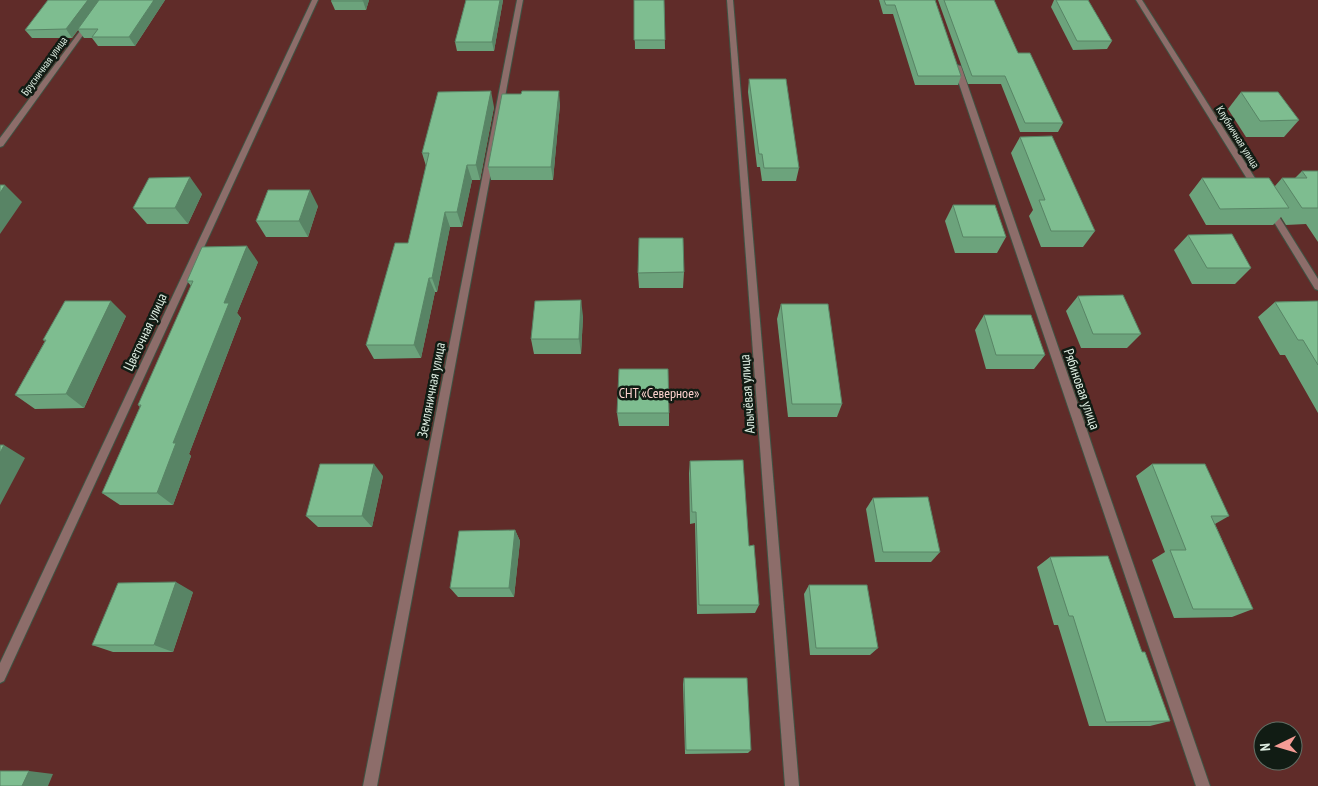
<svg xmlns="http://www.w3.org/2000/svg" width="1318" height="786" font-family="'PT Sans Narrow',sans-serif">
<style>
.green{fill:#602c29;fill-rule:evenodd}
.lines{fill:none;stroke-linecap:round;stroke-linejoin:round}
.minor-casing{stroke:#3e5444;stroke-width:2}
.minor{fill:#8d6d6a;fill-rule:evenodd}
.wall{fill:#6ca37c}
.shaded-wall{fill:#588465}
.building{fill:#7ebd90;stroke:#588465}
.labels{text-anchor:middle;stroke-width:5;stroke-linejoin:round;paint-order:stroke}
.far-street-label{font-size:11px;fill:#deede1;stroke:#111c14}
.street-label{font-size:14px;fill:#deede1;stroke:#111c14}
.park-label{font-size:14px;fill:#fcd1cd;stroke:#111c14}
</style>
<rect width="100%" height="100%" fill="#203726"/>
<path class="green" d="M0,0h1318v786h-1318zM1263,731h30v30h-30z"/>
<g class="lines">
<g class="minor-casing">
<g id="minor">
<path d="M312,0h6l-314,681 -4,2v-20z"/>
<path d="M517,0h6l-146,786h-14z"/>
<path d="M727,0h6l66,786h-14z"/>
<path d="M1136,0h6l118,186v4h-6z"/>
<path d="M86,23l5,1 -88,122 -3,1v-9z"/>
<path d="M954,64l7,2 249,720h-14l-243,-720z"/>
<path d="M1270,206l3,1 45,72v11l-3,-1 -49,-80z"/>
</g>
</g>
<use href="#minor" class="minor"/>
</g>
<g class="wall">
<path d="M165,0l-30,46h-37l-6,-8h-8l-6,-8 -6,8h-40l-7,-8z"/>
<path d="M369,0l-3,10h-31l-4,-9z"/>
<path d="M466,0h37l-9,51h-37l-2,-9z"/>
<path d="M634,0h30l1,49h-30z"/>
<path d="M879,0h56l26,76 -3,9h-43l-22,-71h-10z"/>
<path d="M938,0h56l24,53 45,70 -5,9h-38l-19,-48h-33z"/>
<path d="M1054,0h34l24,41 -5,8 -34,1 -22,-43z"/>
<path d="M749,79l50,89 -3,13h-34l-2,-14h-3l-9,-75z"/>
<path d="M1241,92l58,28 -15,17h-38l-18,-28z"/>
<path d="M521,94l39,10 -7,76h-62l-3,-13z"/>
<path d="M494,107l-14,73h-8l-10,47h-12l-13,65h-2l-14,66 -47,1 -8,-14 42,-102 18,-77 -4,-13z"/>
<path d="M1020,137l75,94 -12,16h-42l-12,-31 4,-6 -22,-57z"/>
<path d="M1302,171h16v71l-12,-18 -20,1 -5,-8 -8,8h-67l-17,-30 13,-17 73,8 7,-8h13z"/>
<path d="M202,194l-14,30h-41l-14,-16z"/>
<path d="M953,205l53,32 -9,16h-42l-10,-32z"/>
<path d="M318,206l-10,31h-42l-10,-16z"/>
<path d="M1188,235l63,33 -16,16h-43l-18,-34z"/>
<path d="M258,262l-21,51 4,5 -52,136 2,2 -18,49h-53l-18,-12 38,-86 -2,-2 53,-119 -4,-5z"/>
<path d="M684,272l-1,16h-44l-1,-15z"/>
<path d="M1078,296l63,38 -14,14h-46l-15,-37z"/>
<path d="M1318,301v112l-33,-58h-5l-22,-38 17,-15z"/>
<path d="M781,304l61,100 -5,13h-49l-11,-98z"/>
<path d="M984,315l61,40 -11,14h-48l-11,-39z"/>
<path d="M126,316l-42,92 -49,1 -20,-14 30,-54 -2,-1z"/>
<path d="M583,316l-2,38h-47l-3,-15z"/>
<path d="M617,413h52v13h-50z"/>
<path d="M690,461l59,85 10,59 -4,8 -58,1 -2,-91 -5,1 -1,-51z"/>
<path d="M1152,464l77,52 -14,8 38,85 -21,8 -58,1 -22,-58 13,-8 -29,-76z"/>
<path d="M383,476l-11,51h-54l-12,-11z"/>
<path d="M873,498l67,54 -9,10h-56l-9,-53z"/>
<path d="M515,530l5,11 -6,56h-56l-8,-9z"/>
<path d="M1050,557l92,95 28,69 -20,5h-61l-31,-101h-4l-17,-58z"/>
<path d="M809,585l69,63 -8,7h-60l-6,-61z"/>
<path d="M193,592l-20,60h-60l-21,-7z"/>
<path d="M684,678l67,72 -3,3 -63,1 -2,-70z"/>
</g>
<g class="shaded-wall">
<path d="M88,0h13l-23,29v1l-6,8 -6,-9z"/>
<path d="M154,0h11l-30,46 -6,-9z"/>
<path d="M363,0h6l-3,10 -3,-9z"/>
<path d="M500,0h3l-9,51 -2,-9z"/>
<path d="M491,91l3,16 -14,73 -4,-15z"/>
<path d="M559,91l1,13 -7,76 -2,-13z"/>
<path d="M467,165l5,15 -10,47 -5,-15z"/>
<path d="M190,177l12,17 -14,30 -13,-16z"/>
<path d="M5,185l17,17 -22,32v-41z"/>
<path d="M310,190l8,16 -10,31 -9,-16z"/>
<path d="M445,212l5,15 -13,65 -5,-14z"/>
<path d="M247,246l11,16 -21,51 4,5 -52,136 2,2 -18,49 -16,-12 16,-50 51,-140z"/>
<path d="M429,278l6,14 -14,66 -7,-13z"/>
<path d="M581,300l2,16 -2,38 -2,-15z"/>
<path d="M111,301l15,15 -42,92 -18,-14z"/>
<path d="M4,445l21,13 -25,47v-52z"/>
<path d="M374,464l9,12 -11,51 -10,-11z"/>
<path d="M515,530l5,11 -6,56 -5,-9z"/>
<path d="M176,582l17,10 -20,60 -19,-7z"/>
<path d="M29,771l24,3 -5,12h-26z"/>
</g>
<g class="building">
<path d="M48,0h40l-22,29 -41,1z"/>
<path d="M99,0h55l-25,37h-37l6,-8h-20z"/>
<path d="M332,0h31v1h-32z"/>
<path d="M466,0h34l-8,42h-37z"/>
<path d="M634,0h30l1,40h-31z"/>
<path d="M884,0h51l26,76h-43l-23,-71h-9z"/>
<path d="M944,0h50l24,53h12l33,70h-38l-20,-47h-33z"/>
<path d="M1056,0h32l24,41h-35z"/>
<path d="M749,79h37l13,89h-35l-2,-14h-3z"/>
<path d="M491,91l-15,74h-9l-10,47h-12l-13,66h-3l-15,67h-48l29,-102h13l21,-90h-7l16,-61z"/>
<path d="M522,91h37l-8,76h-63l14,-73h19z"/>
<path d="M1241,92h37l21,28 -39,1z"/>
<path d="M1052,136l43,95h-44l-12,-31h6l-25,-63z"/>
<path d="M1302,171h16v37h-16l-20,-30h25z"/>
<path d="M190,177l-15,31h-42l16,-30z"/>
<path d="M1202,178h67l20,30 -69,1z"/>
<path d="M0,185h5l-5,8z"/>
<path d="M268,190h42l-11,31h-43z"/>
<path d="M953,205h42l11,32h-43z"/>
<path d="M1232,234l19,34h-44l-19,-33z"/>
<path d="M639,238h44l1,34 -46,1z"/>
<path d="M247,246l-23,57h5l-56,140h3l-19,50h-55l39,-88h-3l55,-124h-6l15,-34z"/>
<path d="M1123,295l18,39h-48l-15,-38z"/>
<path d="M581,300l-2,39h-48l4,-38z"/>
<path d="M65,301h46l-45,93 -51,1 31,-55h-3z"/>
<path d="M1318,301v64l-15,-25h-5l-23,-38z"/>
<path d="M781,304h47l14,100h-50z"/>
<path d="M984,315h47l14,40h-49z"/>
<path d="M619,369h49l1,44h-52z"/>
<path d="M0,445h4l-4,8z"/>
<path d="M743,460l6,86 5,-1 5,60h-60l-3,-93h-4l-2,-51z"/>
<path d="M320,464h54l-12,52h-56z"/>
<path d="M1152,464h53l24,52h-18l42,93h-60l-23,-59h16z"/>
<path d="M928,497l12,55h-57l-10,-54z"/>
<path d="M515,530l-6,58h-59l9,-57z"/>
<path d="M1108,556l34,96h3l25,69 -64,1 -33,-106h-4l-19,-59z"/>
<path d="M176,582l-22,63h-62l26,-62z"/>
<path d="M809,585h58l11,63h-62z"/>
<path d="M684,678h63l4,72h-65z"/>
<path d="M0,771h29l-7,15h-22z"/>
</g>
<g class="labels">
<g class="far-street-label">
<text transform="translate(44 66) rotate(-54)" y="4">Брусничная улица</text>
<text transform="translate(1238 137) rotate(58)" y="4">Клубничная улица</text>
</g>
<g class="street-label">
<text transform="translate(145 332) rotate(-65)" y="5">Цветочная улица</text>
<text transform="translate(1082 389) rotate(71)" y="5">Рябиновая улица</text>
<text transform="translate(431 390) rotate(-79)" y="5">Земляничная улица</text>
<text transform="translate(747 394) rotate(-94)" y="5">Алычёвая улица</text>
</g>
<g class="park-label">
<text x="659" y="398">СНТ «Северное»</text>
</g>
</g>
<g transform="translate(1278 746) rotate(265)"><circle r="24" fill="#111c14" stroke="#637066"/>
<path d="M0-4L9 19L0 12L-9 19Z" fill="#f59c95"/>
<text y="-8" font-size="14" font-weight="bold" text-anchor="middle" fill="#deede1">N</text>
</g>
</svg>
